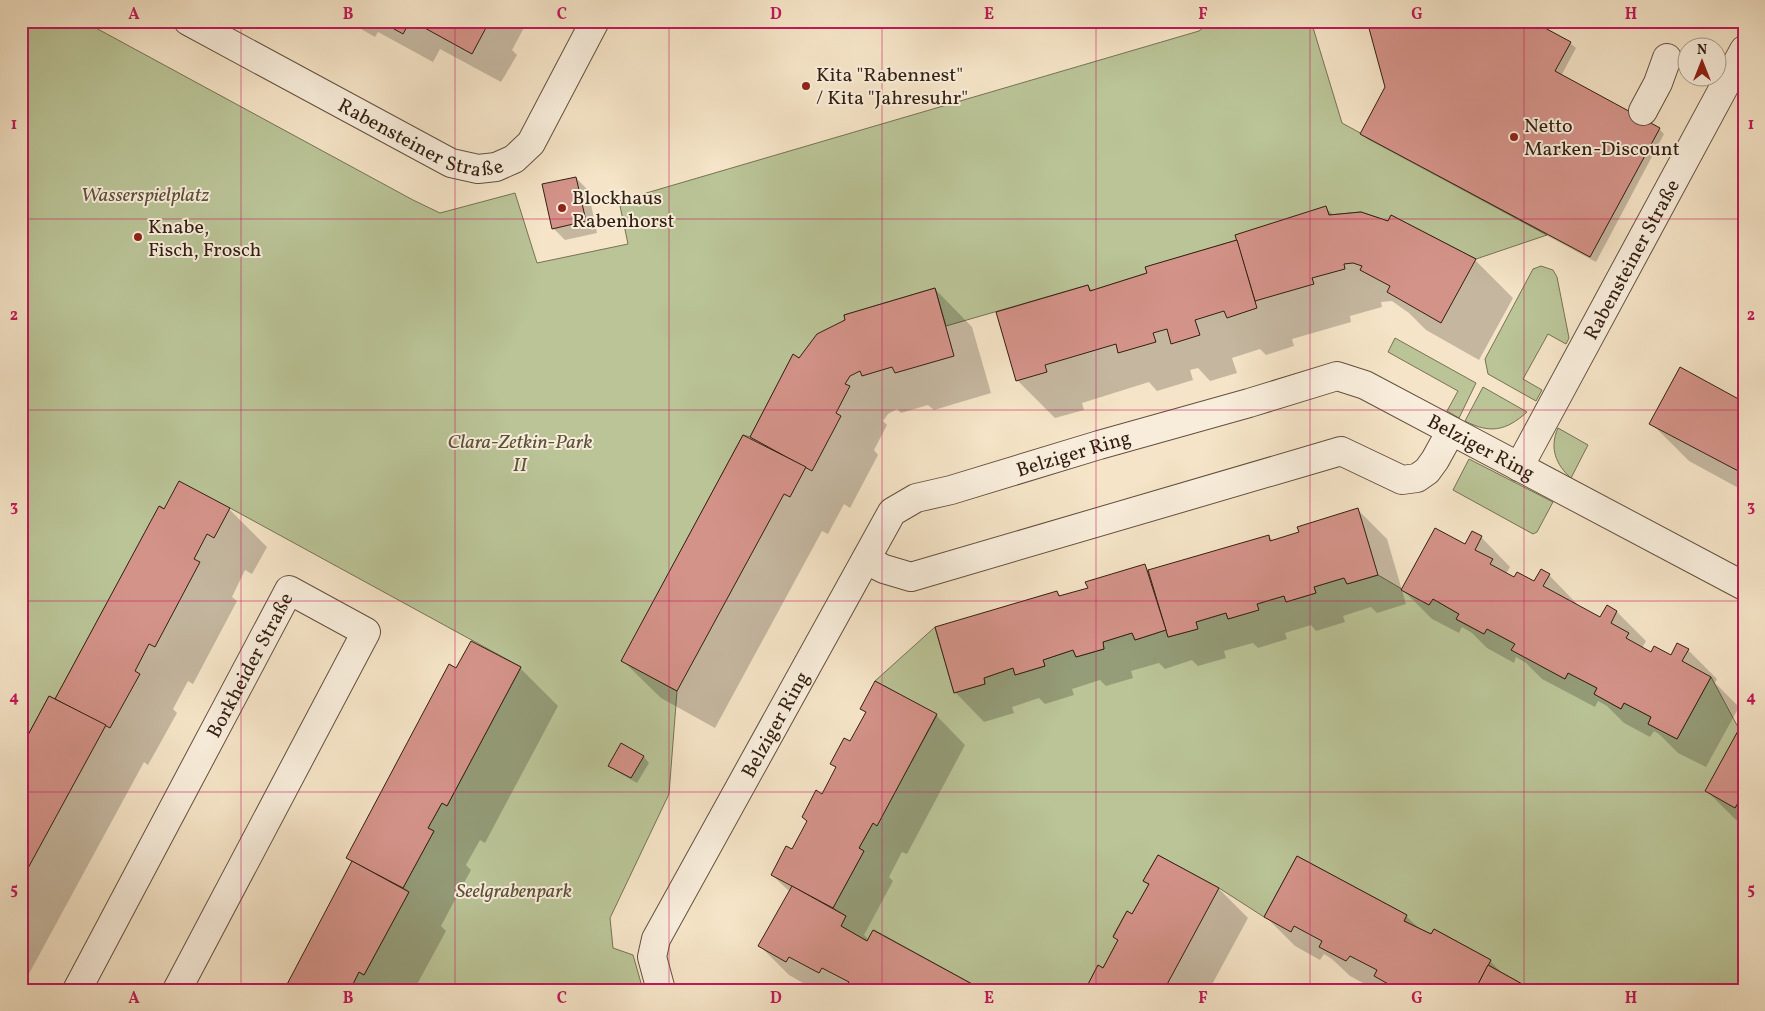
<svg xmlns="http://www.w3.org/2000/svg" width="1765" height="1011" font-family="Vollkorn,serif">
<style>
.green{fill:#bac497;stroke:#767254}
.shadow{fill:#0003}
.building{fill:#d49389;stroke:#331f12}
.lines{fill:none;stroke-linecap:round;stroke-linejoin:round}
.minor-casing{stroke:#64503f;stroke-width:30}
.minor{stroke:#f8eddb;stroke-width:28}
.grid{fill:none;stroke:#c2185b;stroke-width:1;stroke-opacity:0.55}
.poi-dot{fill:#8f2418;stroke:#f8eddb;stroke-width:2}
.labels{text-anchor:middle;stroke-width:4;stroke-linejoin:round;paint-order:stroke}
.poi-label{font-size:20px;fill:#331f12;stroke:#f8eddb;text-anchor:start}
.street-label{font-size:20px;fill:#331f12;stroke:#f8eddb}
.park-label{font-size:20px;font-style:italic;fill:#5c513a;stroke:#f8eddb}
.neatline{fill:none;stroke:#c2185b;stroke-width:2}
.grid-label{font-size:16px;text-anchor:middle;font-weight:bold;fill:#c2185b}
</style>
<rect width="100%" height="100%" fill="#f5e4c7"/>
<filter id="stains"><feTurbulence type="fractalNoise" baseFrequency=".004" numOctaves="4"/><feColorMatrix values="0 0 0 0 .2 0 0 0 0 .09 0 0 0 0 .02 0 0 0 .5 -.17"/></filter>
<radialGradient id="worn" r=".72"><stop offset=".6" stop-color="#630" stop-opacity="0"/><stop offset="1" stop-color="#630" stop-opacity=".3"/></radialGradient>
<g class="green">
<path d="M26,21h57l330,179 27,13 75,-20 22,70 91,-19 -9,-43 580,-170 12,-10h100l31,102 205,112 -71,24 -85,-44 -3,6 -27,-9 -32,3 -3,-8 -90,28 1,5 -91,27 1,6 -57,18 -2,-6 -142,41 -11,-38 -91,27 1,5 -46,38 -6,-3 -43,82 -7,-2 -121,226 55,30 -8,103 -59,124 3,30 20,7 10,35h-293l9,-18 5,3 45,-83 -6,-4 31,-57 -6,-3 14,-25 5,3 74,-139 -291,-159 -66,1 -4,-3 -105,193 -6,-3 -28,52v-718z"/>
<path d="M1541,266l12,4 4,7 12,61 -3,6 -18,-10 -25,45 19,11 -6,11 -48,-27 -3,-15 48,-90z"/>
<path d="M1395,338l81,45 -17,35 -12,-7 11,-20 -70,-39z"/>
<path d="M1483,387l44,25c-21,19 -37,22 -62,9z"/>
<path d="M1558,428l30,17 -17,33c-15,-13 -22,-30 -13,-50z"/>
<path d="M1469,459l84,43 -16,30 -4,2 -80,-44z"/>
<path d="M1378,575l51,30 4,-6 26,15 -2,6 27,14 3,-5 28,15 -3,6 53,29 3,-6 29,15 -3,6 27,15 3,-6 27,14 -3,7 29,15 34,-62 28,52 -4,79 4,-7 5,3v186h-211l-45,-25 3,-5 -57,-31 -3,5 -27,-13 3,-6 -110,-59 -33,61 -45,-29 -61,-33 -15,26 6,3 -17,30 -5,-3 -14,25 5,4 -15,28 -5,-3 -13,25h-102l-109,-60 -7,11 -26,-15 5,-10 -13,-8 31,-57 -5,-3 14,-25 4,2 60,-110 -62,-34 60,-54 19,66 31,-9 -1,-6 29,-10 2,7 30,-9 -2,-6 30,-10 3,7 28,-8 -1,-7 29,-9 3,7 31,-10 2,7 29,-8 -1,-7 30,-9 2,6 30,-9 -1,-6 27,-8 2,6 30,-9 -2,-6 30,-9 3,6z"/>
</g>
<g class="shadow">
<path d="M347,21h177l2,3 -14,26 5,5 -16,27 -61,-33 -7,13 -55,-30 -3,5z"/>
<path d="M1570,43l6,5 -15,28 98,53 5,5 -68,128 -229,-123 -6,-5z"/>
<path d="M576,178l12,12 9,43 -32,7 -12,-12z"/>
<path d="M1326,208l7,7 142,45 38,38 -34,62 -53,-30 -17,-17 -17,-12 -11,1 1,5 -32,9 1,6 -59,17 2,7 -28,9 -6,-6 -28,9 5,15 -27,8 -12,-13 -8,2 3,10 -36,11 -8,-9 -67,21 2,7 -29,8 -38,-38 71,-94 5,5 56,-17z"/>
<path d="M935,289l37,38 19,66 -57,17 -6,-5 -27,8 -4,-4 -9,5 -5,7 4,4 -13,25 4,5 -28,53 -6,-4 -16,30 -6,-3 -107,197 -54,-30 -38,-37 127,-222 44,-83 5,4z"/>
<path d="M1744,403v88l-55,-30 -38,-38z"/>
<path d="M160,508l5,3 64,-2 38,38 -15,27 -7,-4 -13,27 5,4 -44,83 -5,-3 -15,28 4,4 -29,52 -4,-3 -119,219 -4,-2v-229l34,-49z"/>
<path d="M1358,510l29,29 19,65 -29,9 -6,-6 -28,9 2,6 -29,9 -5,-6 -26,8 2,6 -29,9 -5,-5 -29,8 2,7 -28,8 -6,-6 -27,9 -6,-6 -28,8 2,7 -27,8 -6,-6 -28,9 2,6 -29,9 -6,-6 -27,9 2,6 -30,9 -29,-30 102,-100 5,5 27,-8 56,-23 5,5 118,-35 6,5 26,-8z"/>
<path d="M1481,537l29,30 -4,7 8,4 20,4 15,-7 29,30 -1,1 24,13 6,-12 10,5 29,29 -4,7 9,5 21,4 16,-7 29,29 -2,4 24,24 -33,60 -28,-14 -18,-18 -6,-4 -4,6 -26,-14 -17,-17 -9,-5 -3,6 -53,-28 -16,-16 -10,-6 -2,6 -27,-15 -15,-15 -10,-6 -3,6 -27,-14 -29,-29 63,-44z"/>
<path d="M520,668l38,38 -73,137 -5,-3 -14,25 5,5 -30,56 5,5 -32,59h-129l67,-127 -4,-5 109,-188z"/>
<path d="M862,708l74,7 29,30 -58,109 -5,-2 -13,25 4,4 -29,54 5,5 111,50h-153l-8,-5 -4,5 -26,-15 -29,-29 30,-54 -18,-17 21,-24 15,-29 -5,-5 19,-21 15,-27 -5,-5 18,-21 17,-30z"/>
<path d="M1744,734v90l-8,-4 -29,-29z"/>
<path d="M622,744l22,13 5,6 -12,20 -21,-12 -6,-6z"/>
<path d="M1158,857l61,32 29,29 -39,72h-123l18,-21 45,-83 -4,-5z"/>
<path d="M1406,916l16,15 9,5 3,-5 56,30 15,15 25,14h-141l-9,-6 -4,6 -26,-14 -18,-17 -8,-5 -4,6 -25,-14 -29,-29z"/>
</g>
<g class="building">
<path d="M380,21h30l-7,13z"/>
<path d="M412,21h71l5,3 -16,30z"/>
<path d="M1367,21h165l39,21 -16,29 105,57 -70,129 -230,-123 25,-47z"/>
<path d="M576,177l10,44 -34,8 -10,-45z"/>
<path d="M1326,206l3,9 32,-3 27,9 3,-6 85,44 -35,64 -54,-31 3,-6 -30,-16 2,-4 -9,-3 -9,1 1,5 -33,9 2,6 -59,17 -20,-66z"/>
<path d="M1237,240l20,68 -30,10 -3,-7 -29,9 5,15 -29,9 -4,-15 -14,4 3,9 -38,11 -2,-9 -71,21 2,7 -31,9 -20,-69 92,-27 2,6 57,-18 -2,-6z"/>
<path d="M935,288l19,68 -59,17 -3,-6 -30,9 -2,-5 -10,5 -5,8 5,2 -14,27 5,3 -29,55 -62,-34 43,-83 6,4 18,-24 28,-14 -1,-5z"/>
<path d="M1680,367l64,35v72l-95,-50z"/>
<path d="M743,435l63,32 -16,30 -6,-3 -107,197 -56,-30z"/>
<path d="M179,481l51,27 -16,30 -7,-4 -13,25 6,3 -45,85 -6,-3 -14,27 5,3 -30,54 -55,-29 104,-193 5,3z"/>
<path d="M1358,508l20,67 -31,9 -3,-6 -30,9 2,6 -30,9 -2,-6 -27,8 2,6 -31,9 -2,-6 -30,9 2,7 -30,8 -20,-67 121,-35 1,6 29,-9 -2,-5z"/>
<path d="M1435,528l30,16 7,-13 10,5 -7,14 18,9 -3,5 24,13 3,-5 17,9 7,-12 9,5 -7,12 57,31 7,-12 10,6 -6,12 18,10 -3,5 25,14 3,-6 17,9 6,-12 12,6 -7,12 29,16 -34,62 -29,-15 3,-7 -27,-14 -3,6 -27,-15 3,-6 -29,-15 -3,6 -54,-29 4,-6 -28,-15 -3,5 -28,-15 3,-5 -26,-15 -4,6 -28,-15z"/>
<path d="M1145,564l21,66 -31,10 -3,-7 -29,9 1,7 -28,8 -3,-7 -30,10 2,6 -30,9 -2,-7 -29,10 1,6 -31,9 -19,-66 122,-36 2,5 29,-8 -3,-6z"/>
<path d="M471,641l50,26 -74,139 -5,-3 -14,25 6,3 -31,57 -57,-30 103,-194 7,4z"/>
<path d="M875,681l62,33 -60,112 -4,-3 -14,25 5,3 -31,57 -62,-33 15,-29 6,3 15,-28 -5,-4 14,-27 6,4 14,-27 -6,-3 14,-26 6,3 16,-29 -6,-3z"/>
<path d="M49,696l57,29 -85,156v-133z"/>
<path d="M1739,729l5,3v72l-5,-3 -4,7 -30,-17z"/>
<path d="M621,743l23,13 -13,22 -23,-12z"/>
<path d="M1158,855l61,33 -55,102h-79l13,-25 5,3 15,-28 -5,-3 14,-26 5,3 17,-30 -6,-3z"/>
<path d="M1297,856l110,59 -3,6 27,13 3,-5 57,31 -16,30h-62l-10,-6 -4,6 -25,-14 3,-6 -27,-14 -4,5 -27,-14 3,-6 -28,-15 -3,6 -27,-15z"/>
<path d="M352,861l57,31 -45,83 -5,-3 -9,18h-66z"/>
<path d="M792,886l54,30 -5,10 26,15 6,-11 110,60h-139l5,-8 -27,-14 -3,5 -30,-16 -3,5 -28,-16z"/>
<path d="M1488,965l45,25h-58z"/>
</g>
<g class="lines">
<g class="minor-casing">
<g id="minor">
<path id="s1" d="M188,21l263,142 27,6 18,-2 18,-8 17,-16 64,-122"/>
<path d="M1643,111l15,-28 9,-25"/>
<path id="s2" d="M1519,467l225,-417"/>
<path d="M866,560l18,9 27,8 430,-126 61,29 15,-2 10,-7 8,-11 16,-29"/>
<path id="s3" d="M77,990l212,-400 77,42 -189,358"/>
<path id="s4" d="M661,990l-9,-33 4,-18 236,-427 24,-14 35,-8 148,-45 150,-42 88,-27 28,9 379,201"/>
</g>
</g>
<use href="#minor" class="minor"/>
</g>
<path class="grid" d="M241,21v969M455,21v969M669,21v969M882,21v969M1096,21v969M1310,21v969M1524,21v969M21,219h1723M21,410h1723M21,601h1723M21,792h1723"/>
<g class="poi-dot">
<circle cx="806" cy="86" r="5"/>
<circle cx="1514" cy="137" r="5"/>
<circle cx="562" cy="208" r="5"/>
<circle cx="138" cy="237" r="5"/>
</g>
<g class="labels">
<g class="poi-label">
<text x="816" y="81">Kita "Rabennest"<tspan x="816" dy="23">/ Kita "Jahresuhr"</tspan></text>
<text x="1524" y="132">Netto<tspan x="1524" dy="23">Marken-Discount</tspan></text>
<text x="572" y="204">Blockhaus<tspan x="572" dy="23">Rabenhorst</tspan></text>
<text x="148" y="233">Knabe,<tspan x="148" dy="23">Fisch, Frosch</tspan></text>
</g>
<g class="street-label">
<text dy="7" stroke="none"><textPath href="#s1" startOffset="262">Rabensteiner Straße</textPath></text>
<text dy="7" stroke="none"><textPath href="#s2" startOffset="236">Rabensteiner Straße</textPath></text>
<text dy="7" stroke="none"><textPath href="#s4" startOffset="1168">Belziger Ring</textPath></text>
<text dy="7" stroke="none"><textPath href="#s4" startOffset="732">Belziger Ring</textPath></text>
<text dy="7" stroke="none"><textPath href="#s3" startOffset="368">Borkheider Straße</textPath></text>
<text dy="7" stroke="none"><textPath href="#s4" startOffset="298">Belziger Ring</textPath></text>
</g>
<g class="park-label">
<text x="145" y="201">Wasserspielplatz</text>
<text x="520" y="448">Clara-Zetkin-Park<tspan x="520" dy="23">II</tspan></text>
<text x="514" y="897">Seelgrabenpark</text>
</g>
</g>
<rect width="1765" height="1011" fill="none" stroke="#f5e4c7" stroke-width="55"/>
<g transform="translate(1702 62)"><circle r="24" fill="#f8eddb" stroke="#a99b8b"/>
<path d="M0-4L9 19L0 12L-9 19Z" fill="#8f2418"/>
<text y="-8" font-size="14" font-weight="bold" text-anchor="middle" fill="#331f12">N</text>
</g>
<rect x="28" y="28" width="1710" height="956" class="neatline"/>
<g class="grid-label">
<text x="134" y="19">A</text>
<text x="348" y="19">B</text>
<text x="562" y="19">C</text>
<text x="776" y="19">D</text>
<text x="989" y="19">E</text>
<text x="1203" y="19">F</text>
<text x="1417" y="19">G</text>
<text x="1631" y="19">H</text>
<text x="14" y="129">1</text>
<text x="1751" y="129">1</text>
<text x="14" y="320">2</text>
<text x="1751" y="320">2</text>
<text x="14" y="511">3</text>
<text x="1751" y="511">3</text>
<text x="14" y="702">4</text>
<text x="1751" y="702">4</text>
<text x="14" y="894">5</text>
<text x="1751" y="894">5</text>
<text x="134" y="1003">A</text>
<text x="348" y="1003">B</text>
<text x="562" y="1003">C</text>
<text x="776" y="1003">D</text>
<text x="989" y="1003">E</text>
<text x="1203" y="1003">F</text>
<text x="1417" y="1003">G</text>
<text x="1631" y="1003">H</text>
</g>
<rect width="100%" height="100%" filter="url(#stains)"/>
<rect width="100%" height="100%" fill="url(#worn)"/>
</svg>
